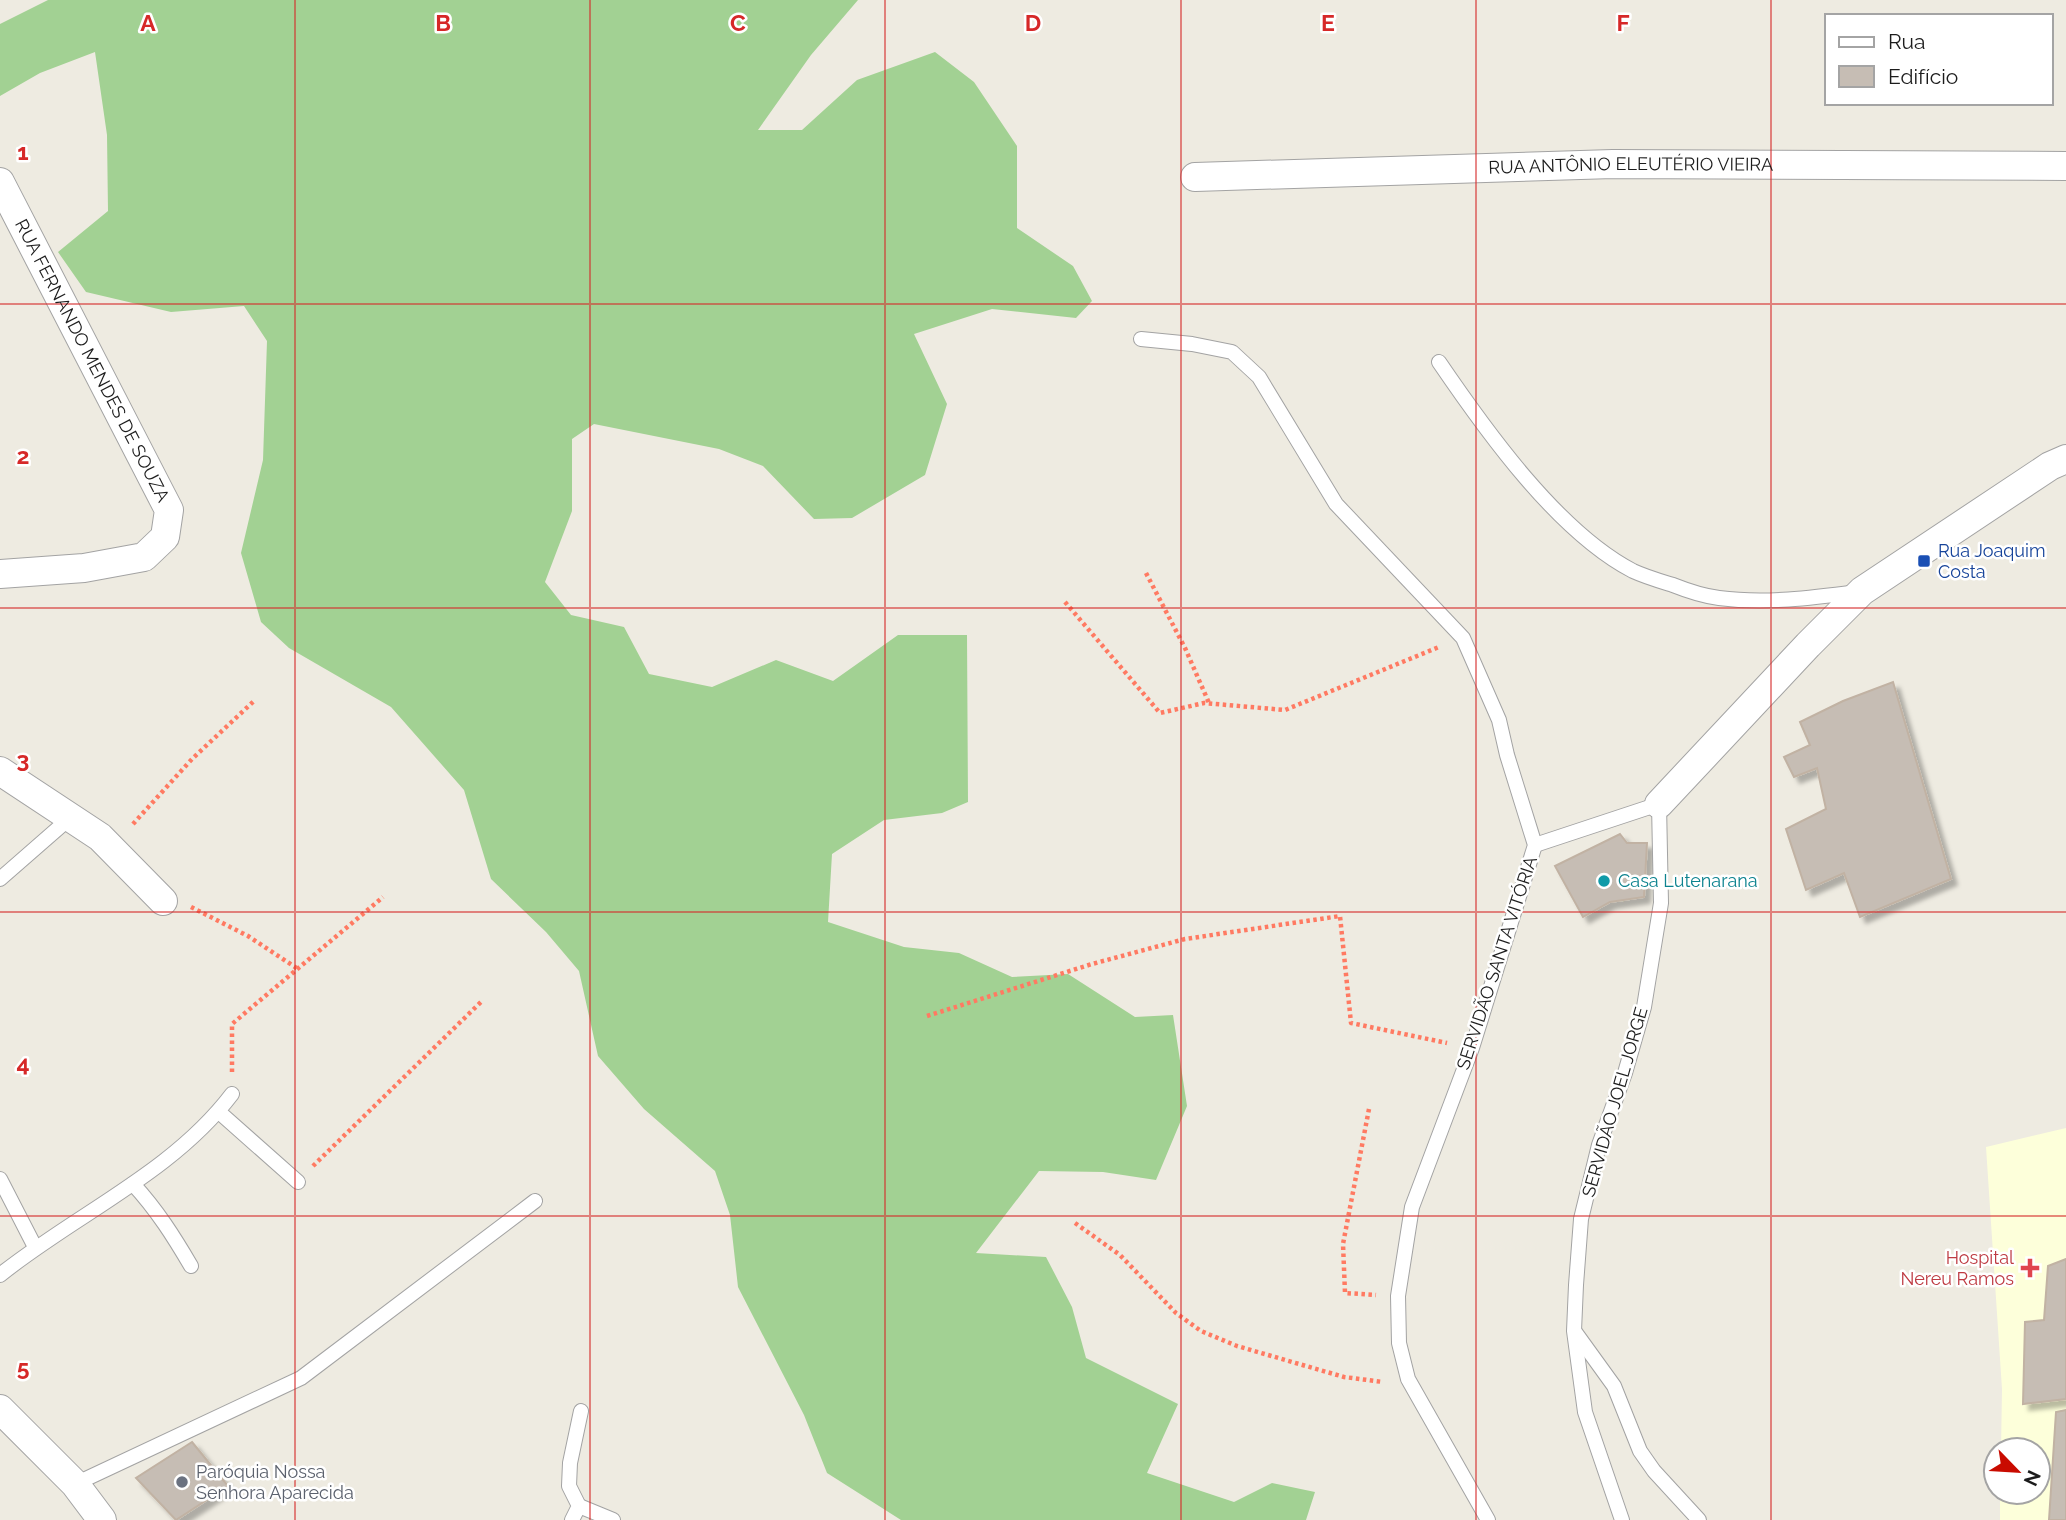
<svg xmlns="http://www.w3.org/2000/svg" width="2066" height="1520" font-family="Raleway,sans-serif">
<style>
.education{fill:#fdffda}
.forest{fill:#a2d193}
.building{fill:#c6bdb4;stroke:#c1b2a3;stroke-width:2;filter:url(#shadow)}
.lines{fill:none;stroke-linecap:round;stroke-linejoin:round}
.service-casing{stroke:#a3a3a3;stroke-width:16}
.minor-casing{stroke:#a3a3a3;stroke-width:30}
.path{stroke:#ff7a62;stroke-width:4.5;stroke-dasharray:3.5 3.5;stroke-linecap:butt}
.service{stroke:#fff;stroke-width:14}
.minor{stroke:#fff;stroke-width:28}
.grid{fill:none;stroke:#d62828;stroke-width:2;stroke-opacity:0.55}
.transit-dot{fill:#1a4fb4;stroke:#fff;stroke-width:2.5}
.culture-dot{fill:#0f9aa8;stroke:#fff;stroke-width:2.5}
.health-dot{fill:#e0444e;stroke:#fff;stroke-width:2.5}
.worship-dot{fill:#6b7280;stroke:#fff;stroke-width:2.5}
.labels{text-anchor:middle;stroke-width:5;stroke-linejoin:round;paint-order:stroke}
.street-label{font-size:18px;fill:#1c1c1c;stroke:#fff}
.transit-label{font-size:18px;fill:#164399;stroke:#fff;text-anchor:start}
.culture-label{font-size:18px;fill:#0d838f;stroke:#fff;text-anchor:start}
.health-label{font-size:18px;fill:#be3a42;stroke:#fff;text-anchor:end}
.worship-label{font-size:18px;fill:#5b616d;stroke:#fff;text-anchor:start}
.grid-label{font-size:23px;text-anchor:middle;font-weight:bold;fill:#d62828;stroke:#fff;stroke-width:5;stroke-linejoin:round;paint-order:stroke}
</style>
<defs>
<filter id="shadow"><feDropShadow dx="6" dy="6" stdDeviation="2" flood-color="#0004"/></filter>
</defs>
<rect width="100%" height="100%" fill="#eeebe1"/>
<path class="education" d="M2066,1128v392h-66v-28h38v-42h-37l1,-61 -16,-242z"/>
<path class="forest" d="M48,0h810l-47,55 -53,75h44l55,-50 78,-28 39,30 43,64v82l56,38 19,35 -16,17 -84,-9 -78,25 33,70 -22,71 -73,43 -38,1 -51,-53 -44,-17 -125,-25 -22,15v72l-27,71 26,33 53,12 25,47 63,13 64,-27 57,21 65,-46h69l1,167 -26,11 -58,7 -52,34 -4,68 76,25 55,6 53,24 56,-3 67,43 38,-2 14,91 -31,74 -53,-8 -64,-1 -63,82 70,4 26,50 14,51 92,46 -31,69 87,29 38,-19 43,9 -9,28h-405l-74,-47 -23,-58 -66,-128 -8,-72 -15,-44 -71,-62 -46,-53 -19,-85 -33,-39 -55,-53 -27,-89 -73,-83 -102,-59 -28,-26 -20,-69 22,-93 4,-119 -23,-35 -73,6 -85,-20 -28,-40 50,-41 -1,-76 -12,-83 -55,21 -40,23v-72z"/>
<g class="building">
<path d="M1893,682l58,197 -91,38 -16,-44 -38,17 -20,-61 40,-20 -9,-41 -23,9 -10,-20 26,-12 -10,-23 43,-21z"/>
<path d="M1620,834l7,9h20l-3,54 -34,5 -27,15 -28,-51z"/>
<path d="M2066,1259v140l-43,5 2,-82 19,-2 4,-54z"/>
<path d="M2066,1410v110h-17l7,-108z"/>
<path d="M192,1442l36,44 -52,34 -40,-42z"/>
</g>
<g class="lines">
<g class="service-casing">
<g id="service">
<path d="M1141,339l51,5 40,8 27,25 77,127 127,134 36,82 8,35 28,90 -63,203 -60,159 -14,89 1,47 9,36 80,141"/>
<path d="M1439,362c47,69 119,170 194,209 13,6 27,10 40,14 15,6 30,11 46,13 46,6 93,0 138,-6"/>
<path d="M1535,845l124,-41 2,99 -17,104 -19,66 -26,72 -18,74 -5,66 -2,46 11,81 37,108"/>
<path d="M0,879l71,-62"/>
<path d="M219,1112l79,70"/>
<path d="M0,1179l35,68"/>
<path d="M133,1184c24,26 41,53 58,82"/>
<path d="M0,1275c76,-61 172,-102 232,-181"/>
<path d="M1575,1332l39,54 26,65 14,20 45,49"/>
<path d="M75,1484l226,-106 234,-177"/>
<path d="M579,1506l34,14"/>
<path d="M572,1520l7,-14 -10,-20 1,-23 11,-52"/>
</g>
</g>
<g class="minor-casing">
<g id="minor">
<path id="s1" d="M1195,177l418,-13 453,2"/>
<path id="s2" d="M0,182l169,328 -4,27 -21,20 -60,11 -84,6"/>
<path d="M0,771l100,66 63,64"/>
<path d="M1659,804l149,-159 54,-54 188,-125 16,-7"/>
<path d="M0,1409l75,75 27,36"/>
</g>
</g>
<g class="path">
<path d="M1146,573l39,75 24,55"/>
<path d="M1065,602l95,111 44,-10 81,7 154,-63"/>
<path d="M133,824l59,-65 63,-59"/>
<path d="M191,907l57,29 50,33"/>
<path d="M927,1016l165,-52 93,-25 155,-23 11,107 96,20"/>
<path d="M232,1072v-48l151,-127"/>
<path d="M1369,1109l-26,135 2,49 31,2"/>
<path d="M313,1166l170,-166"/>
<path d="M1075,1223l45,32 56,58 25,18 36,15 107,31 39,5"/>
</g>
<use href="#service" class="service"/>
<use href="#minor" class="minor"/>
</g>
<path class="grid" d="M295,0v1520M590,0v1520M885,0v1520M1181,0v1520M1476,0v1520M1771,0v1520M0,304h2066M0,608h2066M0,912h2066M0,1216h2066"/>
<rect class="transit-dot" x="1917" y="554" width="14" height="14" rx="3.5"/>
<circle class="culture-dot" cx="1604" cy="881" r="7"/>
<path class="health-dot" d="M2026.5 1257.5h7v7h7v7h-7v7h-7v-7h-7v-7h7z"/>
<circle class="worship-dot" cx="182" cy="1482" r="7"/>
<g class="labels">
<g class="street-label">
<text dy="6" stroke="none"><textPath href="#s1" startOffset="436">RUA ANTÔNIO ELEUTÉRIO VIEIRA</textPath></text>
<text dy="6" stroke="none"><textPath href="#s2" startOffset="201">RUA FERNANDO MENDES DE SOUZA</textPath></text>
<text transform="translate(1497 963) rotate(-72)" y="6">SERVIDÃO SANTA VITÓRIA</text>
<text transform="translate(1615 1102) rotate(-74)" y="6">SERVIDÃO JOEL JORGE</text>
</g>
<g class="transit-label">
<text x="1938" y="557">Rua Joaquim<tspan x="1938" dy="21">Costa</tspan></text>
</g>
<g class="culture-label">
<text x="1618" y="887">Casa Lutenarana</text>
</g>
<g class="health-label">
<text x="2014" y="1264">Hospital<tspan x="2014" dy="21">Nereu Ramos</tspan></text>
</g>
<g class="worship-label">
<text x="196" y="1478">Paróquia Nossa<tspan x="196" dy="21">Senhora Aparecida</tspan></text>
</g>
</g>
<g class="grid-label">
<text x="148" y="31">A</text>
<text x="443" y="31">B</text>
<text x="738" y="31">C</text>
<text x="1033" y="31">D</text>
<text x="1328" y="31">E</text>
<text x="1623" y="31">F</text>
<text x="23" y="160">1</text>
<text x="23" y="464">2</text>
<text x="23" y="768">3</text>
<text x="23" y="1072">4</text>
<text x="23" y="1376">5</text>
</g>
<rect x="1825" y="14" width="228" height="91" fill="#ffffff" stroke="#a4a4a4" stroke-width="2"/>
<rect x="1839" y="37" width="35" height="10" fill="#ffffff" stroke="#a4a4a4" stroke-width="2"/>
<text x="1888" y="49" font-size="21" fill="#1c1c1c">Rua</text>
<rect x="1839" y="66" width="35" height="21" fill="#c6bdb4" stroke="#a4a4a4" stroke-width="2"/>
<text x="1888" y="84" font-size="21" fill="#1c1c1c">Edifício</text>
<g transform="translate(2017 1471) rotate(115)"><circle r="33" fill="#ffffff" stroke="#a4a4a4" stroke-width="2"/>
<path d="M0-5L12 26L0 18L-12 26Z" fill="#c90b00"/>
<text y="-10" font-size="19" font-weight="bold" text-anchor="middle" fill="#1c1c1c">N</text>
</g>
</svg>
